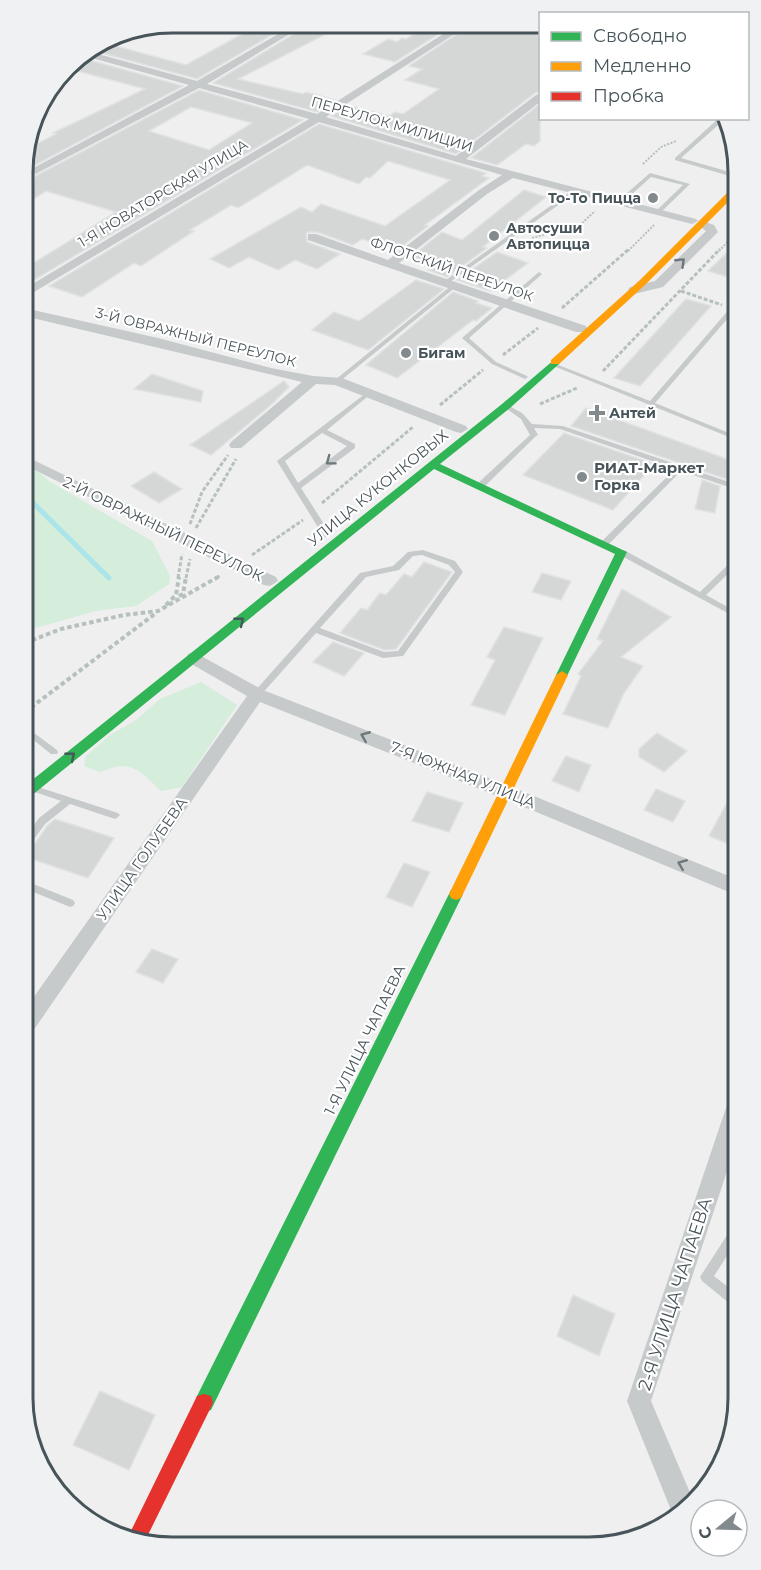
<svg xmlns="http://www.w3.org/2000/svg" width="761" height="1570" font-family="Montserrat,sans-serif">
<style>
.green{fill:#d5eddb}
.lines{fill:none;stroke-linecap:round;stroke-linejoin:round}
.stream{stroke:#abe4e9;stroke-width:5}
.building{fill:#d5d7d7;stroke:#e0e1e2;stroke-width:1.5;fill-rule:evenodd}
.path-far2{stroke:#b6c1bc;stroke-width:2;stroke-dasharray:2 1.5;stroke-linecap:butt}
.path-far1{stroke:#b6c1bc;stroke-width:3;stroke-dasharray:4 2;stroke-linecap:butt}
.path{stroke:#b6c1bc;stroke-width:4;stroke-dasharray:4.5 3;stroke-linecap:butt}
.lane{fill:#c6cacb;fill-rule:evenodd}
.street{fill:#c6cacb;fill-rule:evenodd}
.fast{fill:#30b455;fill-rule:evenodd}
.slow{fill:#ff9f0a;fill-rule:evenodd}
.jam{fill:#e5322d;fill-rule:evenodd}
.oneway{stroke:#6d777c}
.oneway2{stroke:#46595a}
.poi-dot{fill:#828a8e;stroke:#fff;stroke-width:2}
.labels{text-anchor:middle;stroke-width:4.5;stroke-linejoin:round;paint-order:stroke}
.far-street-label{font-size:14px;fill:#47545a;stroke:#fff}
.far-poi-label{font-size:14px;font-weight:bold;fill:#47545a;stroke:#fff;text-anchor:start}
.poi-label{font-size:15px;font-weight:bold;fill:#47545a;stroke:#fff;text-anchor:start}
.street-label{font-size:15px;fill:#47545a;stroke:#fff}
.near-street-label{font-size:18px;fill:#47545a;stroke:#fff}
.rim{fill:none;stroke:#47545a;stroke-width:3}
</style>
<rect width="100%" height="100%" fill="#efefef"/>
<g class="green">
<path d="M25,460l24,21 103,60 18,35 -1,8 -33,22 -40,5 -71,20v-82l7,-7 -7,-10z"/>
<path d="M201,682l36,23 -55,82 -21,4c-23,-22 -30,-32 -61,-19l-16,-6 2,-10 24,-21 26,-15 24,-21z"/>
</g>
<g class="lines">
<path class="stream" d="M25,495l84,83"/>
</g>
<g class="building">
<path d="M262,23h30l-95,56 -95,-26 14,-7 70,19z"/>
<path d="M310,24l22,7 -94,48 65,15 3,-2 29,8 -18,12 -104,-29z"/>
<path d="M430,24h24l-59,38 -32,-8 25,-15 9,3 5,-4 4,1z"/>
<path d="M472,24l32,1 36,10v57l-5,1 -79,61 -125,-38 18,-11 40,11 6,-4 8,2 36,-25 -34,-9 17,-11 -13,-3z"/>
<path d="M89,60l94,26 -159,85 1,-21 31,-16 -3,-1 92,-44 -75,-20z"/>
<path d="M199,90l104,30 -269,160 -10,-3v-8l92,-57 -70,-21 -22,14v-23zM191,107l61,16 -43,27 -60,-19z"/>
<path d="M540,104v37l-6,5 -8,-2 -29,21 -26,-7z"/>
<path d="M319,124l167,49 -4,3 7,2 -64,47 3,1 -31,24 -35,-11 -9,6 -36,-13h-9l-2,2 1,8 33,12 -23,15 -22,-9 -17,10 -29,-13 -20,11 -19,-9 91,-52 11,5 9,-8 64,22 65,-46 -62,-19 -18,17 -4,-1 -7,7 -52,-19 -69,43 -7,-3 -41,25 4,1 -53,35 -7,-3 -52,34 -33,-11z"/>
<path d="M524,190l22,7 -63,50 4,1 -40,29 -19,-7 7,-4 -23,-10 30,-24 20,8z"/>
<path d="M734,246v33l-26,-8z"/>
<path d="M497,252l31,11 -38,28 -33,-11z"/>
<path d="M416,280l28,9 -76,61 -56,-20 22,-18 25,9z"/>
<path d="M453,292l25,9 -2,2 16,5 -16,13 -3,-1 -76,58 -31,-13z"/>
<path d="M686,299l25,7 -71,80 -26,-8z"/>
<path d="M152,374l51,17 -2,11 -67,-13z"/>
<path d="M284,381l5,6 -17,17 -61,51 -21,-10z"/>
<path d="M586,408l149,54v20l-164,-56z"/>
<path d="M564,433l90,31 -41,46 -90,-35z"/>
<path d="M154,472l28,17 -23,14 -28,-17z"/>
<path d="M702,480l18,6 -5,27 -20,-4z"/>
<path d="M424,562l28,10 -56,77 -12,1 -44,-17 21,-25 6,2 13,-17 6,2 18,-21 8,3z"/>
<path d="M542,573l29,8 -10,19 -29,-8z"/>
<path d="M622,589l49,28 -50,40 22,9 -19,27 -16,35 -45,-14 18,-38 -3,-2 25,-33 -6,-2z"/>
<path d="M504,627l39,11 -38,77 -34,-10 24,-45 -8,-3z"/>
<path d="M333,642l31,11 -20,23 -31,-14z"/>
<path d="M657,733l30,18 -23,21 -25,-15v-8z"/>
<path d="M566,756l25,9 -12,27 -27,-11z"/>
<path d="M736,786v61l-27,-11z"/>
<path d="M656,789l29,12 -12,21 -29,-12z"/>
<path d="M427,792l36,11 -14,29 -37,-11z"/>
<path d="M55,819l59,19 -26,40 -62,-21 21,-31z"/>
<path d="M404,863l26,9 -18,35 -26,-10z"/>
<path d="M152,949l26,10 -15,24 -27,-11z"/>
<path d="M573,1295l42,19 -16,42 -42,-20z"/>
<path d="M100,1391l55,24 -26,55 -56,-25z"/>
</g>
<g class="lines">
<g class="path-far2">
<path d="M643,164l18,-17 15,-6"/>
<path d="M532,238l48,-13 15,-14"/>
<path d="M628,251l26,-26"/>
<path d="M719,251l15,-16"/>
</g>
<g class="path-far1">
<path d="M681,291l41,14"/>
<path d="M562,308l67,-59"/>
<path d="M503,355l35,-27"/>
<path d="M603,371l117,-122"/>
<path d="M540,404l37,-16"/>
<path d="M440,405l43,-35"/>
<path d="M322,503l91,-76"/>
<path d="M190,524l12,-32 26,-37"/>
<path d="M196,528l40,-69"/>
<path d="M252,555l51,-35"/>
<path d="M178,578l4,-24"/>
<path d="M186,578l4,-19"/>
<path d="M216,578l5,-3"/>
</g>
<g class="path">
<path d="M179,596l4,-2 3,-17"/>
<path d="M166,605l10,-10 3,-18"/>
<path d="M25,643l36,-14 63,-14 34,-4 60,-34"/>
<path d="M25,712l131,-99"/>
</g>
<g class="lane">
<path d="M719,118l6,1 -44,39 52,15v4l-58,-17v-2z"/>
<path d="M650,173l40,11 -30,29 -5,-1 28,-27 -32,-8 -29,26h-4v-2z"/>
<path d="M573,190l5,1 -131,93h-4v-2z"/>
<path d="M539,272l3,2 -1,1 -72,63 27,24 31,14 1,1 -3,2 -33,-15 -30,-26z"/>
<path d="M452,285l5,1 -118,96h-4v-2z"/>
<path d="M734,305v6l-79,92 79,32v4l-183,-74 3,-2 2,1 94,37 82,-95z"/>
<path d="M370,390l2,1v2l-45,37 28,14v4l-54,40 30,47 -4,2h-3l-47,-76zM322,433l25,13 -49,37 -13,-22z"/>
<path d="M506,404l16,9 10,11 31,2 172,58v5l-54,-18 -74,75h-6v-4l74,-73 -115,-40 -26,-1 4,7 -2,1 -53,52h-6v-4l53,-49 -9,-16 -17,-12v-2z"/>
<path d="M423,550l32,11 8,11 -60,84 -20,2 -67,-25 -56,63h-6l-1,-2 1,-2 106,-119 33,-7 15,-14zM422,555l27,10 6,7 -57,79 -14,1 -64,-24 46,-51 33,-7 14,-14z"/>
<path d="M618,550h6l76,42 32,-31h3v6l-29,28 29,16v6l-117,-63z"/>
<path d="M26,727l31,23 1,2 -1,2h-6l-25,-20z"/>
<path d="M35,786l83,27 2,2 -2,2 -3,2 -45,-15 -25,20 -16,22 -3,1v-11l13,-18 22,-17 -29,-10 -2,-2 2,-2z"/>
<path d="M26,881l47,19 2,3 -2,3 -3,1 -44,-18z"/>
<path d="M737,1224l1,15 -24,37 24,19v14l-4,-2 -32,-26 -2,-4 33,-51z"/>
</g>
<g class="street">
<path d="M297,23h11l-101,61 110,30 142,-90h11l-144,93 130,39 80,-61 4,-1v8l-74,57 230,60 2,2 -6,3 -179,-46 -26,16 -88,69 187,63 1,3 -1,3h-10l-268,-92v-6h8l72,26 91,-70 23,-15 -183,-53 -295,176v-9l285,-170 -110,-31 -175,92v-7l165,-88 -108,-30 6,-4 110,30z"/>
<path d="M703,221l11,4 4,7 -55,55 -29,7 -4,-1 -2,-3 2,-3 25,-6 51,-50 -9,-7z"/>
<path d="M24,308l134,30 113,30 42,8 29,2 124,48 2,3 -7,4 -5,-1 -121,-47 -19,-1 -75,64h-10l-2,-3 2,-3 71,-60 -278,-66z"/>
<path d="M25,456l251,121 2,4 -8,5 -6,-1 -239,-120z"/>
<path d="M194,652l69,38 249,97 224,92v16l-236,-98 -240,-95 -227,329 -7,3v-26l221,-312 -59,-34 -2,-4 2,-4z"/>
<path d="M737,1098v43l-86,260 43,101 -19,18 -48,-119 99,-293 3,-7z"/>
</g>
<g class="fast">
<path d="M555,359l5,3 -1,2 -49,44 -70,56 187,88 -61,126 -4,1 -6,-4 59,-121 -181,-85 -403,327 -5,1v-12l476,-381z"/>
<path d="M456,888l5,2 2,4 -252,516 -7,2 -7,-2 -2,-7 2,-7 252,-502 2,-4z"/>
</g>
<g class="slow">
<path d="M731,189h3v7l-88,88 -87,80h-8v-4l89,-80z"/>
<path d="M562,671l6,4 -105,219 -2,4 -5,2 -5,-2 -2,-4 107,-219z"/>
</g>
<path class="jam" d="M204,1394l7,2 2,7 -70,142 -15,-8 69,-141z"/>
</g>
<defs><path id="oneway-chevron" d="M-2-3.5L2.5 0L-2 3.5" fill="none" stroke-width="1.6" stroke-linecap="round" stroke-linejoin="round" transform="scale(1.5)"/></defs>
<g class="oneway">
<use href="#oneway-chevron" transform="translate(681 262) rotate(-44)"/>
<use href="#oneway-chevron" transform="translate(330 461) rotate(143)"/>
<use href="#oneway-chevron" transform="translate(365 736) rotate(-158)"/>
<use href="#oneway-chevron" transform="translate(682 864) rotate(-158)"/>
</g>
<g class="oneway2">
<use href="#oneway-chevron" transform="translate(240 621) rotate(-39)"/>
<use href="#oneway-chevron" transform="translate(71 756) rotate(-39)"/>
</g>
<g class="poi-dot">
<circle cx="653" cy="198" r="6"/>
<circle cx="494" cy="236" r="6"/>
<circle cx="406" cy="353" r="6"/>
<path d="M594 404h6v6h6v6h-6v6h-6v-6h-6v-6h6z"/>
<circle cx="582" cy="477" r="6"/>
</g>
<g class="labels">
<g class="far-street-label">
<text transform="translate(392 124) rotate(16)" y="5">ПЕРЕУЛОК МИЛИЦИИ</text>
<text transform="translate(163 193) rotate(-31)" y="5">1-Я НОВАТОРСКАЯ УЛИЦА</text>
<text transform="translate(452 269) rotate(19)" y="5">ФЛОТСКИЙ ПЕРЕУЛОК</text>
<text transform="translate(196 337) rotate(14)" y="5">3-Й ОВРАЖНЫЙ ПЕРЕУЛОК</text>
</g>
<g class="far-poi-label">
<text x="641" y="203" text-anchor="end">То-То Пицца</text>
<text x="506" y="233">Автосуши<tspan x="506" dy="16">Автопицца</tspan></text>
<text x="418" y="358">Бигам</text>
<text x="609" y="418">Антей</text>
</g>
<g class="poi-label">
<text x="594" y="473">РИАТ-Маркет<tspan x="594" dy="17">Горка</tspan></text>
</g>
<g class="street-label">
<text transform="translate(378 488) rotate(-39)" y="5">УЛИЦА КУКОНКОВЫХ</text>
<text transform="translate(163 529) rotate(26)" y="5">2-Й ОВРАЖНЫЙ ПЕРЕУЛОК</text>
<text transform="translate(463 775) rotate(22)" y="5">7-Я ЮЖНАЯ УЛИЦА</text>
<text transform="translate(142 859) rotate(-55)" y="5">УЛИЦА ГОЛУБЕВА</text>
<text transform="translate(365 1040) rotate(-64)" y="5">1-Я УЛИЦА ЧАПАЕВА</text>
</g>
<g class="near-street-label">
<text transform="translate(675 1294) rotate(-72)" y="6">2-Я УЛИЦА ЧАПАЕВА</text>
</g>
</g>
<path d="M0 0H761V1570H0ZM172 33H589A139 139 0 0 1 728 172V1398A139 139 0 0 1 589 1537H172A139 139 0 0 1 33 1398V172A139 139 0 0 1 172 33Z" fill="#f0f1f2" fill-rule="evenodd"/>
<path class="rim" d="M172 33H589A139 139 0 0 1 728 172V1398A139 139 0 0 1 589 1537H172A139 139 0 0 1 33 1398V172A139 139 0 0 1 172 33Z"/>
<rect x="539" y="12" width="210" height="108" fill="#ffffff" stroke="#b5bbbd" stroke-width="1.5"/>
<rect x="551" y="32" width="30" height="9" fill="#30b455" stroke="#b5bbbd" stroke-width="1.5"/>
<text x="593" y="42" font-size="18" fill="#47545a">Свободно</text>
<rect x="551" y="62" width="30" height="9" fill="#ff9f0a" stroke="#b5bbbd" stroke-width="1.5"/>
<text x="593" y="72" font-size="18" fill="#47545a">Медленно</text>
<rect x="551" y="92" width="30" height="9" fill="#e5322d" stroke="#b5bbbd" stroke-width="1.5"/>
<text x="593" y="102" font-size="18" fill="#47545a">Пробка</text>
<g transform="translate(719 1528) rotate(251)"><circle r="28" fill="#ffffff" stroke="#b5bbbd" stroke-width="1.5"/>
<path d="M0-4.5L10 22L0 15L-10 22Z" fill="#828a8e"/>
<text y="-9" font-size="16" font-weight="bold" text-anchor="middle" fill="#47545a">С</text>
</g>
</svg>
